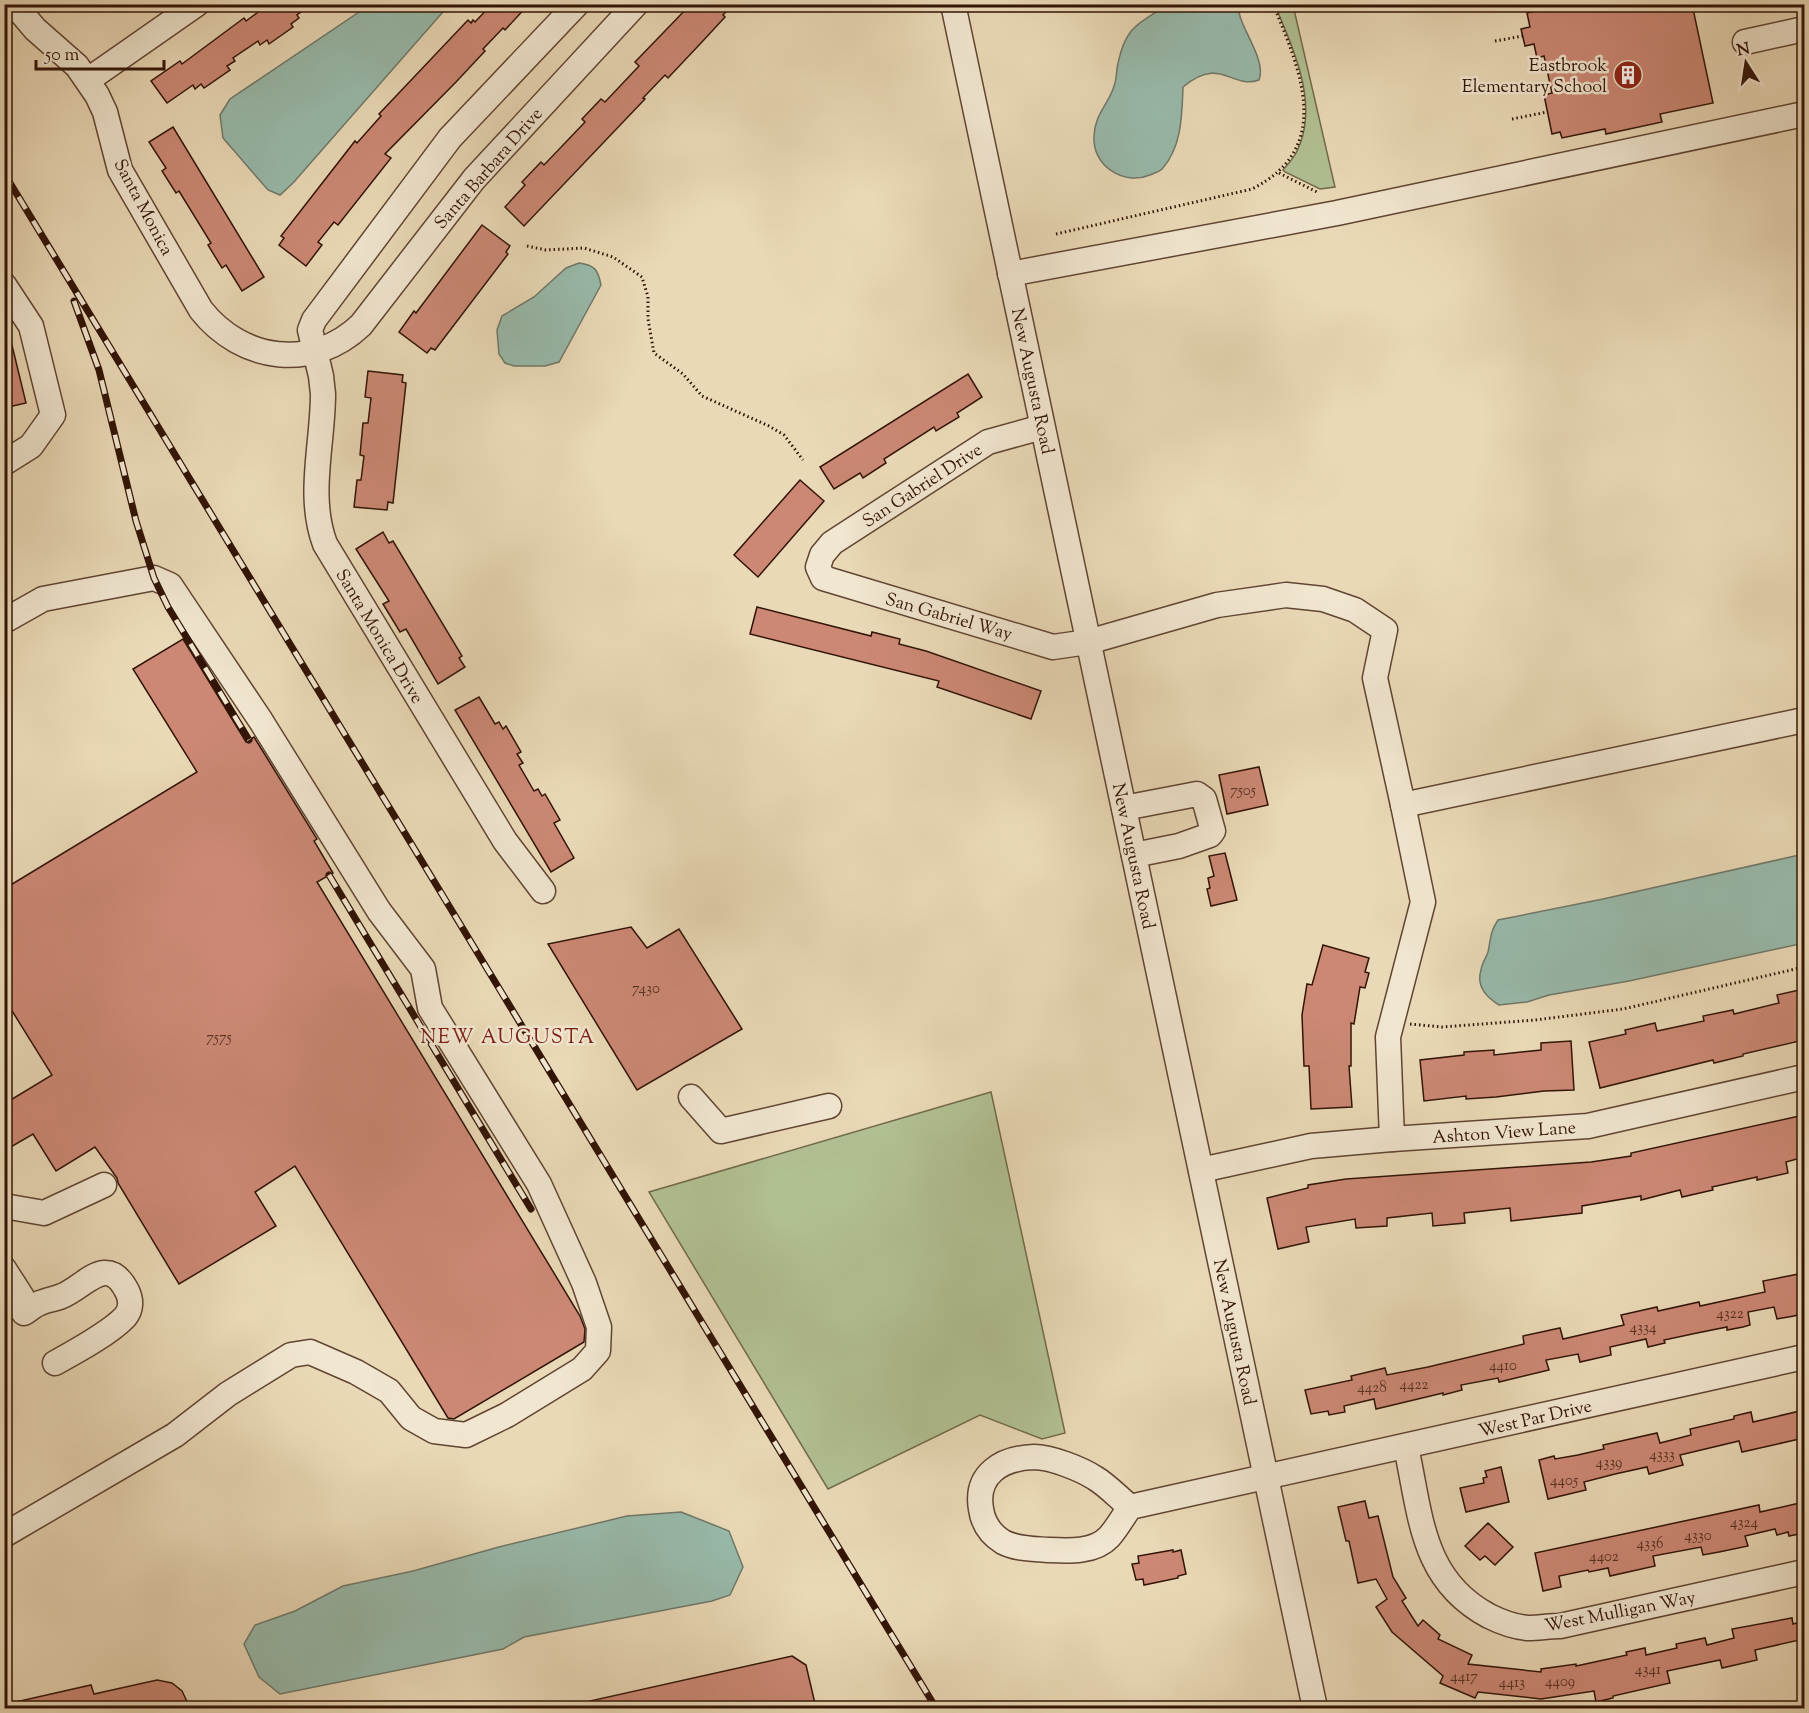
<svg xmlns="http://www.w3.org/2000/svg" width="1809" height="1713" font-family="'Sorts Mill Goudy',serif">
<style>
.green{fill:#b1c093;stroke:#726a4c;stroke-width:1.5}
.water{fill:#98baab;stroke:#6f7869;stroke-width:1.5}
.building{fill:#cc8875;stroke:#321406;stroke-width:1.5}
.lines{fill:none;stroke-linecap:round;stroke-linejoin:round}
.minor-casing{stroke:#604532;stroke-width:27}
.path{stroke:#321406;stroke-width:3;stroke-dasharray:1.5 3;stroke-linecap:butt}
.minor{stroke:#f1e6d0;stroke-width:24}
.rail-casing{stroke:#321406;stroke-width:7}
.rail{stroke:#f1e6d0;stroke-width:4.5;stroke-dasharray:14;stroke-linecap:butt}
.labels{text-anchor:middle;stroke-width:5;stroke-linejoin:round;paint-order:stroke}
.number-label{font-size:15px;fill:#583122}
.poi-label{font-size:18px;fill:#321406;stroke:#f1e6d0;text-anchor:end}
.street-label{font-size:18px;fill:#321406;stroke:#f1e6d0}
.neighbourhood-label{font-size:20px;letter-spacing:1.5px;fill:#7a1f14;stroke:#f1e6d0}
</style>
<rect width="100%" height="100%" fill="#ead9b7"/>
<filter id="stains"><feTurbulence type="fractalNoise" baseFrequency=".00333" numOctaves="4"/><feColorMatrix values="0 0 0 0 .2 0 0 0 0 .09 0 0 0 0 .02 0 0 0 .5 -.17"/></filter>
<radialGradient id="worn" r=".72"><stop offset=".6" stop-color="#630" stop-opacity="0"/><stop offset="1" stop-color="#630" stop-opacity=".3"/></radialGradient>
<g class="green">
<path d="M1275,5h18l42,182 -15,2 -35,-17 -2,-2c5,-6 11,-12 14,-19 23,-47 -4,-102 -22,-146z"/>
<path d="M991,1092l74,341 -23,6 -62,-24 -152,74 -179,-297z"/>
</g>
<g class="water">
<path d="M371,4l78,1 -156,178 -13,12 -12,-5 -45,-52 -3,-23 10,-16z"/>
<path d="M1169,4l69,1c1,4 1,10 3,14 5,16 25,44 18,61 -27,10 -38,-25 -76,7 -1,27 -1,60 -21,82 -3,3 -8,4 -12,6 -26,11 -58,-9 -56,-39 1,-23 15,-32 20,-50 3,-7 2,-15 4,-23 8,-37 20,-39 51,-59z"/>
<path d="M579,263c16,2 19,7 22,22l-42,77 -14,4h-31l-9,-3 -6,-9 -2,-24 5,-14 32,-19 32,-29z"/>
<path d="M1804,854v89l-175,38 -80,14 -22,7 -28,3c-13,-8 -23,-19 -18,-35 1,-7 5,-12 7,-18 3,-14 2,-20 10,-32l105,-21z"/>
<path d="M681,1512l48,19 14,36 -13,28 -18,6 -188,36 -21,12 -223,45 -21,-17 -15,-33 11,-19 40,-14 48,-25 70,-15 86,-24 128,-31z"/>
</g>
<g class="building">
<path d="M269,4h42l-14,11 2,3 -8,6 2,3 -24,17 -2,-4 -7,5 -2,-4 -25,17 2,3 -8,5 3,4 -26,18 -3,-4 -6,5 -2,-4 -26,18 -16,-22 29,-20 2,3 62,-46 2,3z"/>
<path d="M492,4h37l-24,26 -2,-2 -20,21 2,2 -29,31 -71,72 6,4 -53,67 -4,-3 -16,20 4,3 -16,21 -27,-21 5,-7 -3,-2 74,-95 2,2 24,-27 -2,-2 89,-94 3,3 2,-3 2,2z"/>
<path d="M691,4h42l-10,11 2,2 -24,26 -33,35 -3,-3 -22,23 2,1 -121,127 -19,-19 20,-22 -3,-3 19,-20 3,3 41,-43 -3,-3 19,-20 4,3 34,-36 -4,-4z"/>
<path d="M1534,4h158l21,99 -53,11 2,8 -56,12 -1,-5 -43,9 -2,-6 -8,2 -8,-39 8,-2 -8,-37 -7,2 -3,-14 -9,2 -4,-17 9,-2 -3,-14 8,-2z"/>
<path d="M173,127l91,150 -22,14 -16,-26 -4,3 -14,-23 3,-2 -32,-52 -3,2 -14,-22 4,-3 -17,-26z"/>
<path d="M482,225l28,21 -4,6 2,2 -73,96 -4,-2 -4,5 -28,-21 15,-21 2,2z"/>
<path d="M10,337l16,66 -22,5v-70z"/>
<path d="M368,371l35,4 -1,7 4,1 -13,120 -5,-1 -1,8 -33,-3 3,-27h4l3,-24 -4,-1 3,-32h5l3,-25 -6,-1z"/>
<path d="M968,374l14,23 -25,16 2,4 -23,14 -2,-4 -50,32 2,4 -23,15 -3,-5 -26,16 -14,-22z"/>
<path d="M800,480l24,21 -66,76 -24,-22z"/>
<path d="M383,532l6,11 4,-2 69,115 -3,2 6,9 -27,17 -32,-55 -6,3 -17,-28 6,-3 -33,-52z"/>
<path d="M757,607l114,29 1,-4 28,7 -1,5 27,7 115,40 -10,28 -94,-32 2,-6 -189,-47z"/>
<path d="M183,639l63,103 8,-5 63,102 -3,2 19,32 -16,9 263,434 5,13 -1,13 -130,77 -6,-1 -153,-252 -40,26 21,34 -97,58 -61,-101 -1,-5 -22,-31 -39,24 -23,-37 -29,17v-47l48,-29 -48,-77v-109l193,-117 -64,-103z"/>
<path d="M479,697l16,27 4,-2 4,7 3,-3 15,26 -4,2 6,9 -4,2 15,26 4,-2 4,7 3,-2 15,26 -6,3 20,35 -23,14 -96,-162z"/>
<path d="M1259,767l9,38 -41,9 -8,-39z"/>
<path d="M1225,853l12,47 -26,6 -4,-17 3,-1 -2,-10 6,-2 -5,-20z"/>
<path d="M631,927l16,21 32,-19 63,100 -105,61 -89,-146z"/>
<path d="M1323,945l46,13 -4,14 4,1 -4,15 -5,-1 -6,37 -3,-1v43h-2l3,41 -41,2 -2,-43h-5l-2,-51 5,-31 5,1z"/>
<path d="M1804,989v51l-61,14v2l-29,7 -1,-3 -113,28 -11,-46 37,-8 -1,-4 30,-7 2,8 47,-10 -1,-5 30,-6 1,4 45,-11 -2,-8z"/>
<path d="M1571,1041l3,49 -30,1 -48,6 -30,2v-3l-42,5 -4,-41 44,-5v-3l30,-2v5l47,-5v-7z"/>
<path d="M1804,1115v42l-18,5 2,11 -31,7v-3l-45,10 1,3 -31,7 -2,-7 -39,10v-4l-59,10v7l-71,8 -1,-13 -46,5 1,10 -32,3 -1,-13 -45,5v8l-31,2 -1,-9 -49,8 3,15 -31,7 -11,-51 41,-10v-3l38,-6 245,-17 40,-6v-3z"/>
<path d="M1804,1273v40l-10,3 -17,3 -3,-12 -26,5 2,13 -7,2 -16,3v-3l-30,6 -33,7 1,3 -17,4 -2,-8 -36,8 1,8 -31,7 -2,-8 -32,6 3,10 -50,12 -1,-4 -37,7 1,5 -19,5v-2l-67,16 -2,-10 -30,7 1,6 -16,3 -1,-4 -17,3 -6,-24 47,-10 -1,-4 34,-8 2,7 41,-8 96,-23 -1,-8 37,-8 3,11 61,-14 -3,-10 36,-8 1,4 41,-9 1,4 65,-14 -2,-11z"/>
<path d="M1804,1410v28l-62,14 -3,-11 -59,14 3,10 -34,9 -2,-7 -32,7 -31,8 2,8 -38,9 -9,-39 15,-4 1,3 23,-4 26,-6 -1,-4 54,-12 3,10 31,-8 -1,-6 44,-10v-3l17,-4 2,10z"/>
<path d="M1501,1467l8,35 -43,10 -6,-24 24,-5 -1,-5 4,-1 -2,-6z"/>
<path d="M1365,1501l4,17 9,-2 15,61 13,21 -4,3 16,25 5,-6 17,15 -2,4 34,16 -4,9 73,8v-3l35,-5v2l51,-11 -1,-3 19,-4 1,7 31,-7 -1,-4 29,-6 2,7 27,-7 -2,-9 60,-11 1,6 11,-3v18l-49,11 2,10 -35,8 -2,-8 -53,11 3,12 -57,13v2l-17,4 -2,-11 -53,8 -63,-7 -3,6 -35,-15 3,-7 -51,-44 -16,-25 11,-8 -11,-20 -18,4 -9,-42h-3l-8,-34z"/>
<path d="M1804,1502v31l-15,3 -1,-4 -11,3 -2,-6 -30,7 3,10 -29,6 -16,3 -2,-8 -48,9 2,10 -45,10 -2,-8 -19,4 -1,-2 -29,6 2,11 -18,4 -8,-38 224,-48 1,7z"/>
<path d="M1488,1523l25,24 -18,18 -10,-9 -5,4 -15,-14z"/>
<path d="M1173,1550v2l8,-2 5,24 -8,2v2l-34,7 -1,-6 -7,1 -4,-16 7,-1 -1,-7z"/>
<path d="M792,1656l14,9 10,43h-234l-1,-5z"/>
<path d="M157,1680l15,3 10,8 8,17h-178l-1,-5 80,-18 3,9z"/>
</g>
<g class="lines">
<g class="minor-casing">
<g id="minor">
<path d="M14,4l21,25 42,37 20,29 8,17 15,58 81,140c41,52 112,61 160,15l113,-146 162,-175"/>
<path d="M953,4l362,1704"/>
<path d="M1745,42l59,-13"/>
<path d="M88,80l109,-76"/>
<path d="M1010,274l327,-61 467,-99"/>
<path d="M4,285l27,41 22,89 -22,31 -27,17"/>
<path d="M1042,427l-54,15 -156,101 -10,12 -4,12 5,11 230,69 35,-5 129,-37 69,-10 37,4 32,11 30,20 -10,48 28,127 401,-85"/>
<path d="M4,621l39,-22 111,-21 16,7 91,136 118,190 44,58 7,39 109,176 45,99 15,44 -1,24 -16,18 -75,46 -41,20 -32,-4 -23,-13 -22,-27 -33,-19 -46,-20 -19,3 -63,39 -53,41 -171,100"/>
<path d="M1124,808l73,-14 7,5 9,32 -3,4 -31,11 -45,9"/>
<path d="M543,891l-38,-50 -180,-297c-18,-48 -2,-100 -2,-150l-2,-18 -11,-46 4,-10 136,-182 127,-134"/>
<path d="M691,1097l30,34 108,-25"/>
<path d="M1392,1139l-4,-102 35,-135 -20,-97"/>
<path d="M1201,1170l110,-24 81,-7 196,-13 216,-49"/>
<path d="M4,1206l40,7 60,-28"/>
<path d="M4,1269l18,28 -3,9"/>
<path d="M4,1295l6,9 9,2 5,7c5,-3 10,-8 16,-10 7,-3 15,-4 22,-7 23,-9 45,-44 65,-5 4,8 5,18 -2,26 -15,16 -50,35 -70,46"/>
<path d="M1406,1447c15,68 15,133 83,169 12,6 25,11 39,12 11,0 21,-2 32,-2l244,-54"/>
<path d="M1130,1507c-7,10 -13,21 -21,30 -15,16 -42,14 -61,13 -14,-1 -32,-1 -45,-8 -13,-8 -20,-19 -22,-33 -6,-35 21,-51 53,-52 17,0 47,12 61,21 12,7 24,20 35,29l674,-150"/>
</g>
</g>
<g class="path">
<path d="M1476,11l2,-7"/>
<path d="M1495,41l28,-5"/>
<path d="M1512,119l35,-7"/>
<path d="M1279,173l40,20"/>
<path d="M1056,234l196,-45c83,-42 48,-119 21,-185"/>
<path d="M527,246l19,4 38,-2 29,9 29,20 6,20v22l6,34 29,21 19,22 67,30 15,9 19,25"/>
<path d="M1410,1024l32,3 93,-7 88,-11 181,-42"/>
</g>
<use href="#minor" class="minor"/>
<g class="rail-casing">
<g id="rail">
<path d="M4,173l932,1535"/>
<path d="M74,301l25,69 37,151 18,57 14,29 81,133"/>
<path d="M329,875l202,334"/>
</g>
</g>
<use href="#rail" class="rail"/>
</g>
<defs>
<g id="building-disc" transform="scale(1.5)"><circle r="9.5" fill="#8f2418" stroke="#f1e6d0"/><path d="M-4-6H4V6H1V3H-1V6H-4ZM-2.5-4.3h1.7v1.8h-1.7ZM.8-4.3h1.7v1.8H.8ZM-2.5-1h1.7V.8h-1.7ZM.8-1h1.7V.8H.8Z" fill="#fff"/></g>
</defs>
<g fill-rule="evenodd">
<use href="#building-disc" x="1628" y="75"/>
</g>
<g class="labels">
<g class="number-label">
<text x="1243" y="795">7505</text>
<text x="646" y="993">7430</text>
<text x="219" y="1042">7575</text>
<text x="1730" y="1318">4322</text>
<text x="1643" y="1332">4334</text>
<text x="1503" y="1370">4410</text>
<text x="1414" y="1389">4422</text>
<text x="1372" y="1392">4428</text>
<text x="1662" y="1459">4333</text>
<text x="1609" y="1467">4339</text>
<text x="1564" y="1485">4405</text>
<text x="1744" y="1527">4324</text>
<text x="1698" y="1540">4330</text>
<text x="1650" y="1548">4336</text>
<text x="1604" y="1561">4402</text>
<text x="1648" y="1674">4341</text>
<text x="1464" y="1681">4417</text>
<text x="1560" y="1686">4409</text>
<text x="1512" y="1687">4413</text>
</g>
<g class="poi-label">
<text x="1607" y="71">Eastbrook<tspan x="1607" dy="21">Elementary School</tspan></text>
</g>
<g class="street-label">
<text transform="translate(488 168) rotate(-49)" y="6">Santa Barbara Drive</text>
<text transform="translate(144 207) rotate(62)" y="6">Santa Monica</text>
<text transform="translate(1033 381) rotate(78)" y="6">New Augusta Road</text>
<text transform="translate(922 485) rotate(-33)" y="6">San Gabriel Drive</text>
<text transform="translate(949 616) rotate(16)" y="6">San Gabriel Way</text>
<text transform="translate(380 636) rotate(59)" y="6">Santa Monica Drive</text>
<text transform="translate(1134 856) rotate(78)" y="6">New Augusta Road</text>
<text transform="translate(1504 1132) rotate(-4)" y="6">Ashton View Lane</text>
<text transform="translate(1235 1332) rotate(78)" y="6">New Augusta Road</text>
<text transform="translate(1535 1418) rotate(-13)" y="6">West Par Drive</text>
<text transform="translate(1620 1611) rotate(-11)" y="6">West Mulligan Way</text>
</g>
<g class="neighbourhood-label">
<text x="508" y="1043">NEW AUGUSTA</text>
</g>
</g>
<rect width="1809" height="1713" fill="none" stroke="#ead9b7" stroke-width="24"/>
<rect x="6" y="6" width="1797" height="1701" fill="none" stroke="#321406" stroke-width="3"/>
<rect x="12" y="12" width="1785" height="1689" fill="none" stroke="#321406" stroke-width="1.5"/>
<g transform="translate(1746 63) rotate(348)" stroke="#f1e6d0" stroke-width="4.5" paint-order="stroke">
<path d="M0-4.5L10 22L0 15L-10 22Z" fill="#321406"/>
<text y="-9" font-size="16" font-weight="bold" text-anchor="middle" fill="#321406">N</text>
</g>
<path d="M36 60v9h128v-9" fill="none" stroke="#321406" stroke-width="3"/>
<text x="45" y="60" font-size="18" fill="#321406" stroke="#f1e6d0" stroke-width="4.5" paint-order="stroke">50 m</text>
<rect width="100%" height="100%" filter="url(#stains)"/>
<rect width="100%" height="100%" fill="url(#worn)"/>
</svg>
